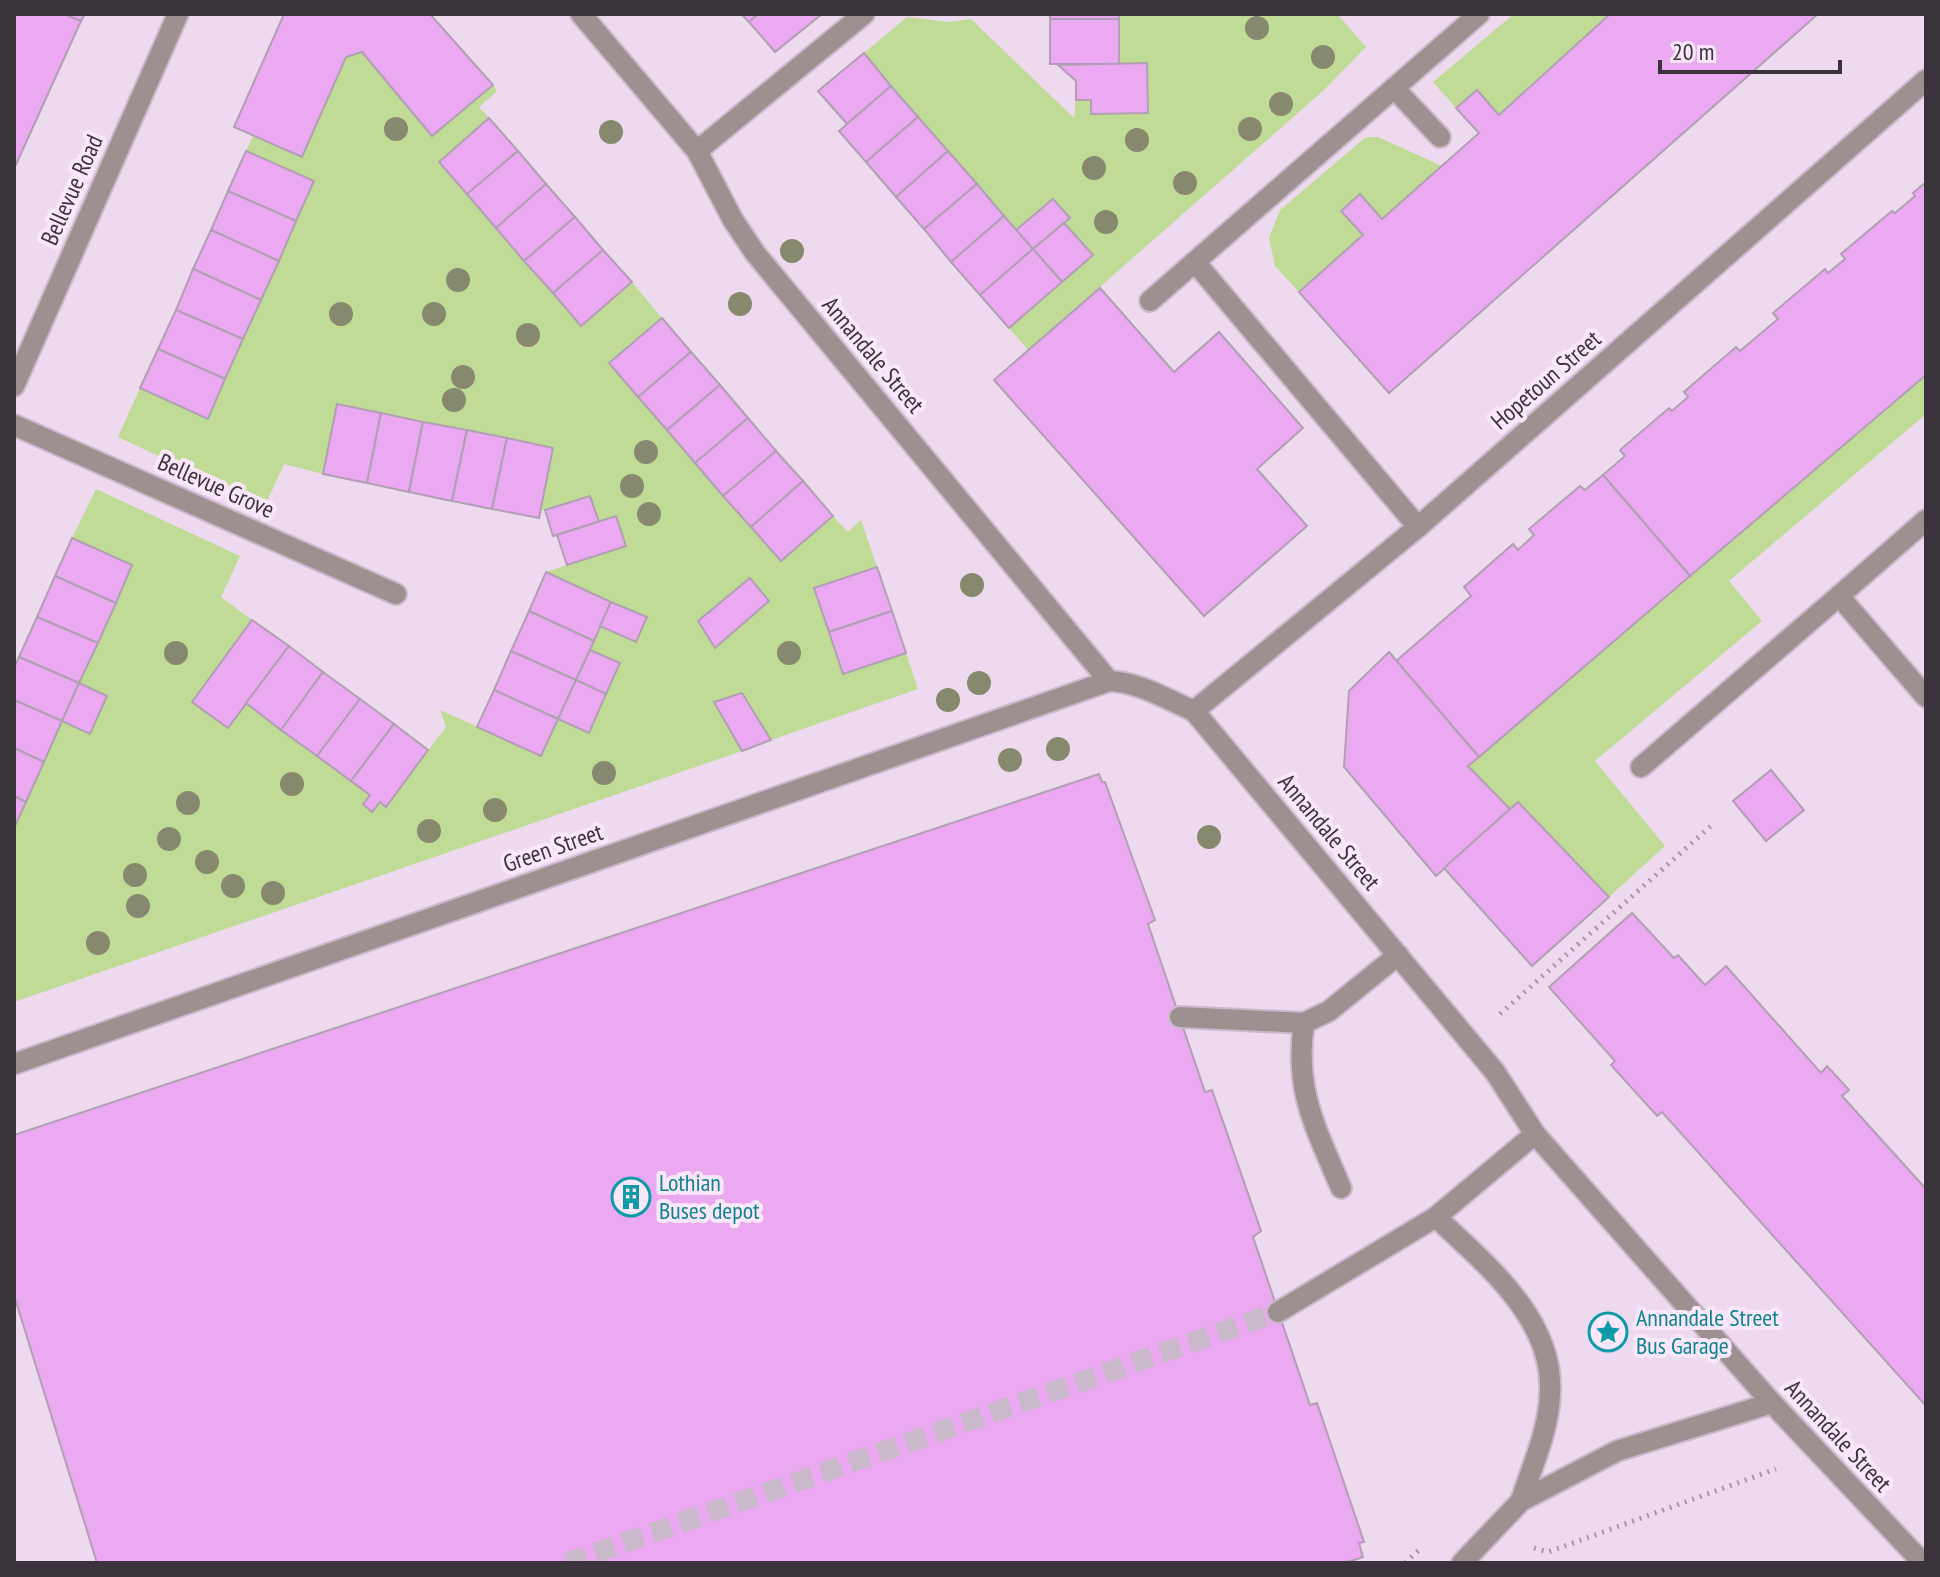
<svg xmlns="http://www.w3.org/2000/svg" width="1940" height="1577" font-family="'PT Sans Narrow',sans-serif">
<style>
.green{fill:#c0db96;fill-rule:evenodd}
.building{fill:#eaa9f1;stroke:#b19fb3;stroke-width:2}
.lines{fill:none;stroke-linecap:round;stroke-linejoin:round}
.minor-tunnel{stroke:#c9b9cb;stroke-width:20;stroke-dasharray:20 10;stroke-linecap:butt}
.minor-casing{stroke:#c9b9cb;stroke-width:24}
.path{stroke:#a698a7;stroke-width:5;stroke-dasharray:2 6;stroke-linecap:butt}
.minor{stroke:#9d9090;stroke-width:20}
.tree{fill:#87896e}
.labels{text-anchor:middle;stroke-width:8;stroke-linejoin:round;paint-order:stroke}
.street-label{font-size:24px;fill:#3a333b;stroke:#fbe7fc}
.culture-label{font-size:24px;fill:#0d838f;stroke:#fbe7fc;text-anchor:start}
</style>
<rect width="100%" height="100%" fill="#eddaef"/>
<g class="green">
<path d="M1119,14h218l29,33 -42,43 -296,260 -19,-22 83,-73 -28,-32 5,-5 -16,-19 -37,31 -152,-177 43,-36 42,5 22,-3 103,99 2,-18h15v14l57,-2 -1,-48h-28z"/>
<path d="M1514,14h96l-111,101 -22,-25 -21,18 -23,-26z"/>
<path d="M362,52l70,84 61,-51 4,6 -18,16 10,11 -50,44 142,163 51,-43 30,36 -52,46 170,197 53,-45 15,16 13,-12 16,47 -63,22 29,85 63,-21 12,36 -147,51 -29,-47 -28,9 28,49 -728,251v-174l48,-107 28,13 17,-38 -28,-13 53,-117 -60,-28 24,-49 144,67 -19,41 31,23 -60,82 54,1 124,92 -7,9 9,8 8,-10 6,4 60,-79 -6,-17 101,45 17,-36 31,13 31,-68 -30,-14 10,-24 36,16 10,-24 -100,-46 79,-26 -9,-29 -17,5 -9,-26 -50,15 13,-63 -215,-43 -15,69 -39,-10 -19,42 -147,-69 22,-49 68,30 106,-237 -68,-30 7,-15 49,20 44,-99zM750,578l19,23 -54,47 -17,-27z"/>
<path d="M1366,137h12l64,29 -60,53 -23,-25 -18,17 22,24 -64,57 -24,-26 -6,-28 11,-28z"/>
<path d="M1926,375v39l-197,167 33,40 -167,140 70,85 -56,51 -90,-95 -9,7 -42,-43z"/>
</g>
<g class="building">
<path d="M14,14h50l17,7 -67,148z"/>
<path d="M64,14h21l-4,7z"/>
<path d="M284,14h146l63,71 -61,51 -70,-84 -16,5 -44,100 -68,-30z"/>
<path d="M741,14h17l-9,8z"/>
<path d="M758,14h64l-47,38 -26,-30z"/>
<rect x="1050" y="14" width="69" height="5"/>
<path d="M1610,14h208l-429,379 -90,-101 64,-57 -22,-24 19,-17 22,25 97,-86 -23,-25 21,-18 22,25z"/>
<rect x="1050" y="19" width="69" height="45"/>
<path d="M864,53l27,33 -44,38 -29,-33z"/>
<path d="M1147,63l1,50 -57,1v-14h-15v-19l-18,-16z"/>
<path d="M891,86l27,31 -52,45 -27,-31z"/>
<path d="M918,117l30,34 -52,46 -30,-35z"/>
<path d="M489,118l29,33 -51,43 -28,-32z"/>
<path d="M246,151l68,30 -18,40 -68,-30z"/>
<path d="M518,151l28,33 -50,44 -29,-34z"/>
<path d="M948,151l29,33 -53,45 -28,-32z"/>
<path d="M1926,182v193l-236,201 -87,-101 22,-19 -5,-6 49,-42 3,3 16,-14 -4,-5 52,-45 4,4 38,-32 -5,-6 52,-44 3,4 17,-14 -4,-5 51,-43 3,2 20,-17 -2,-3z"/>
<path d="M546,184l29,33 -51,44 -28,-33z"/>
<path d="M977,184l27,32 -53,46 -27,-33z"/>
<path d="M228,191l68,30 -17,40 -68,-31z"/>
<path d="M1053,199l17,19 -37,31 -17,-19z"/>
<path d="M1004,216l29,33 -53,46 -29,-33z"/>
<path d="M575,217l28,33 -50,43 -29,-32z"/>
<path d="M1064,223l29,32 -31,27 -29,-33z"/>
<path d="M211,230l68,31 -18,39 -68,-31z"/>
<path d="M1033,249l29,33 -53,46 -29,-33z"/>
<path d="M603,250l29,32 -51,44 -28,-33z"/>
<path d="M193,269l68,31 -18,39 -67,-29z"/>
<path d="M1100,288l74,84 45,-40 84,96 -46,41 50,57 -103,90 -210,-236z"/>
<path d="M176,310l67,29 -18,40 -67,-30z"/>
<path d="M662,318l29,34 -53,45 -29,-34z"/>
<path d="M158,349l67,30 -17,40 -68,-31z"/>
<path d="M691,352l29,33 -53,45 -29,-33z"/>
<path d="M720,385l28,33 -53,45 -28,-33z"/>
<path d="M337,404l44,9 -14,70 -44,-9z"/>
<path d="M381,413l42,9 -14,70 -42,-9z"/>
<path d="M748,418l28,33 -53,45 -28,-33z"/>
<path d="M423,422l44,8 -15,71 -43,-9z"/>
<path d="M467,430l40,8 -15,71 -40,-8z"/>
<path d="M507,438l46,10 -14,70 -47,-9z"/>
<path d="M776,451l27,30 -52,46 -28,-31z"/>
<path d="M1603,475l87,101 -211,181 -83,-96 75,-65 -7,-9 49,-43 5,6 16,-15 -5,-6 51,-43 5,4z"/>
<path d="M803,481l30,35 -52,45 -30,-34z"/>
<path d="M590,496l9,26 -46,14 -8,-26z"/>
<path d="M616,516l10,30 -59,19 -10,-30z"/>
<path d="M72,538l60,27 -16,38 -61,-27z"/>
<path d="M877,567l15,44 -63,21 -15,-44z"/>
<path d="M546,572l65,30 -17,39 -65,-30z"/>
<path d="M55,576l61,27 -18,40 -61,-26z"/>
<path d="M750,578l19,23 -54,47 -17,-27z"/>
<path d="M611,602l36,15 -11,25 -36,-16z"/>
<path d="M529,611l65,30 -18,39 -65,-29z"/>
<path d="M892,611l14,42 -63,21 -14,-42z"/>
<path d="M37,617l61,26 -19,40 -60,-26z"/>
<path d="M252,620l37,26 -61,82 -36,-26z"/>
<path d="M289,646l34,26 -42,58 -35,-27z"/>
<path d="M590,650l30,13 -14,31 -30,-14z"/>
<path d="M511,651l65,29 -18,39 -64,-29z"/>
<path d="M1389,652l90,105 -11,9 42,43 -74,67 -92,-109 5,-76z"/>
<path d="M19,657l60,26 -17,38 -48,-21v-32z"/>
<path d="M323,672l37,27 -43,57 -36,-26z"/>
<path d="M576,680l30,14 -17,39 -31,-14z"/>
<path d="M79,683l28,13 -17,38 -28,-13z"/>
<path d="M494,690l64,29 -17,37 -64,-29z"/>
<path d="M742,693l29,47 -29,11 -28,-49z"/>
<path d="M360,699l34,25 -43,57 -34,-25z"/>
<path d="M14,700l48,21 -18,41 -30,-14z"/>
<path d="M394,724l34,26 -42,57 -6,-5 -8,10 -9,-8 7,-9 -19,-14z"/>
<path d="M14,748l30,14 -18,40 -12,-6z"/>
<path d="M1771,770l33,40 -38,31 -33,-40z"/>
<path d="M1099,774l3,8h3l50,138 -7,4 57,168 7,-2 49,141 -8,6 57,168 7,-2 47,139 -5,1 4,14 -18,6h-1248l-83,-268v-160z"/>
<path d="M14,796l12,6 -12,26z"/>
<path d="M1518,802l91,95 -77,69 -88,-98z"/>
<path d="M1632,913l42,45 4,-3 27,30 21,-19 95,107 6,-7 22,24 -7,6 84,93v217l-264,-294 -5,4 -46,-51 4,-4 -66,-74z"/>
</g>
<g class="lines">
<path class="minor-tunnel" d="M567,1563l711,-251"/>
<g class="minor-casing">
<g id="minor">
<path d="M581,14l116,137 36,69 22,33 354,428c30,1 57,18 85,30l301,361 40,62 237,269 151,160"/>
<path d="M1394,88l46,49"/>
<path d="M697,151l167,-137"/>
<path d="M1195,262l223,265"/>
<path d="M1150,301l329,-287"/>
<path d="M14,386l164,-372"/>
<path d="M14,425l382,169"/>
<path d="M1926,520l-87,76 87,101"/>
<path d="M1194,711l224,-184 508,-447"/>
<path d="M1641,767l198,-171"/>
<path d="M1180,1017l124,6 25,-12 69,-56"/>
<path d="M1304,1023c-10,68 12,105 37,165"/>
<path d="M14,1064l1095,-383"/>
<path d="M1436,1217c49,47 118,101 114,176 -1,37 -18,73 -29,108"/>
<path d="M1278,1312l158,-95 99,-83"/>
<path d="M1462,1563l59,-62 96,-50 155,-48"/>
</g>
</g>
<g class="path">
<path d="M1500,1014l212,-189"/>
<path d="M1534,1548l14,4 228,-83"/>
<path d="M1405,1563l16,-15"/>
</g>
<use href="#minor" class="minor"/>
</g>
<g class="tree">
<circle cx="1257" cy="28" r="12"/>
<circle cx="1323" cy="57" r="12"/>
<circle cx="1281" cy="104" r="12"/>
<circle cx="396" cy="129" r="12"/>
<circle cx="1250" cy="129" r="12"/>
<circle cx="611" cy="132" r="12"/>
<circle cx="1137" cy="140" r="12"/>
<circle cx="1094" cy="168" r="12"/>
<circle cx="1185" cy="183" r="12"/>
<circle cx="1106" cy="222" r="12"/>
<circle cx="792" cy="251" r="12"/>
<circle cx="458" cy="280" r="12"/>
<circle cx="740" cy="304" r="12"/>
<circle cx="341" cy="314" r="12"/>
<circle cx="434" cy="314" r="12"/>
<circle cx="528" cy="335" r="12"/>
<circle cx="463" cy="377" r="12"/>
<circle cx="454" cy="400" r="12"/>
<circle cx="646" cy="452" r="12"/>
<circle cx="632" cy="486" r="12"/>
<circle cx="649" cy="514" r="12"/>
<circle cx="972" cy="585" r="12"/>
<circle cx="176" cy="653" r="12"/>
<circle cx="789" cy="653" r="12"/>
<circle cx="979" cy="683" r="12"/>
<circle cx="948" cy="700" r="12"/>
<circle cx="1058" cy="749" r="12"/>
<circle cx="1010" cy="760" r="12"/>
<circle cx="604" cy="773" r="12"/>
<circle cx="292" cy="784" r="12"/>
<circle cx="188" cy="803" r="12"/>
<circle cx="495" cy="810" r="12"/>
<circle cx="429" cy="831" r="12"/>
<circle cx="1209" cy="837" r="12"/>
<circle cx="169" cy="839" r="12"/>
<circle cx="207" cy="862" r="12"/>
<circle cx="135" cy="875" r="12"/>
<circle cx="233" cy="886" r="12"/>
<circle cx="273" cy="893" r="12"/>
<circle cx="138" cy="906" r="12"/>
<circle cx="98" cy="943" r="12"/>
</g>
<defs>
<g id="building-ring" transform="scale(2)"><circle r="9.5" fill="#fbe7fc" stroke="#0f9aa8" stroke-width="1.5"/><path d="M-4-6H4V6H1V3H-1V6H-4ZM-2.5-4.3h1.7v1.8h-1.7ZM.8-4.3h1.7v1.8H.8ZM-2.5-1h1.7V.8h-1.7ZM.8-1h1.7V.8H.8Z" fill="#0f9aa8"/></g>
<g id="sight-ring" transform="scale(2)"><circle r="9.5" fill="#fbe7fc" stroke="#0f9aa8" stroke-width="1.5"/><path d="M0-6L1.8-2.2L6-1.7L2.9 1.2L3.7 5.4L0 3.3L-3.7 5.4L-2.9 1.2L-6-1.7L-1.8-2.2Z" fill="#0f9aa8"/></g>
</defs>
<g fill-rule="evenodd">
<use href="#building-ring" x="631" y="1197"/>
<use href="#sight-ring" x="1608" y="1332"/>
</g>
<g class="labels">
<g class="street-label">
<text transform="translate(72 190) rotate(-66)" y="8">Bellevue Road</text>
<text transform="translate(873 355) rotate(50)" y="8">Annandale Street</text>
<text transform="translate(1546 380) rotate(-41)" y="8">Hopetoun Street</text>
<text transform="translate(216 486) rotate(24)" y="8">Bellevue Grove</text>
<text transform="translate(1329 832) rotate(50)" y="8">Annandale Street</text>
<text transform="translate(553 848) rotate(-19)" y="8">Green Street</text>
<text transform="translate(1838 1436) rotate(47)" y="8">Annandale Street</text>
</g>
<g class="culture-label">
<text x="659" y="1191">Lothian<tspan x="659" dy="28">Buses depot</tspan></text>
<text x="1636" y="1326">Annandale Street<tspan x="1636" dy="28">Bus Garage</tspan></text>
</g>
</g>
<rect width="1940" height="1577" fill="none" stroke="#3a333b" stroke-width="32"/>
<path d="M1660 60v12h180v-12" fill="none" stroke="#3a333b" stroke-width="4"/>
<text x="1672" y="60" font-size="24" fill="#3a333b" stroke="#fbe7fc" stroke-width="6" paint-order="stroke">20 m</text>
</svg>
